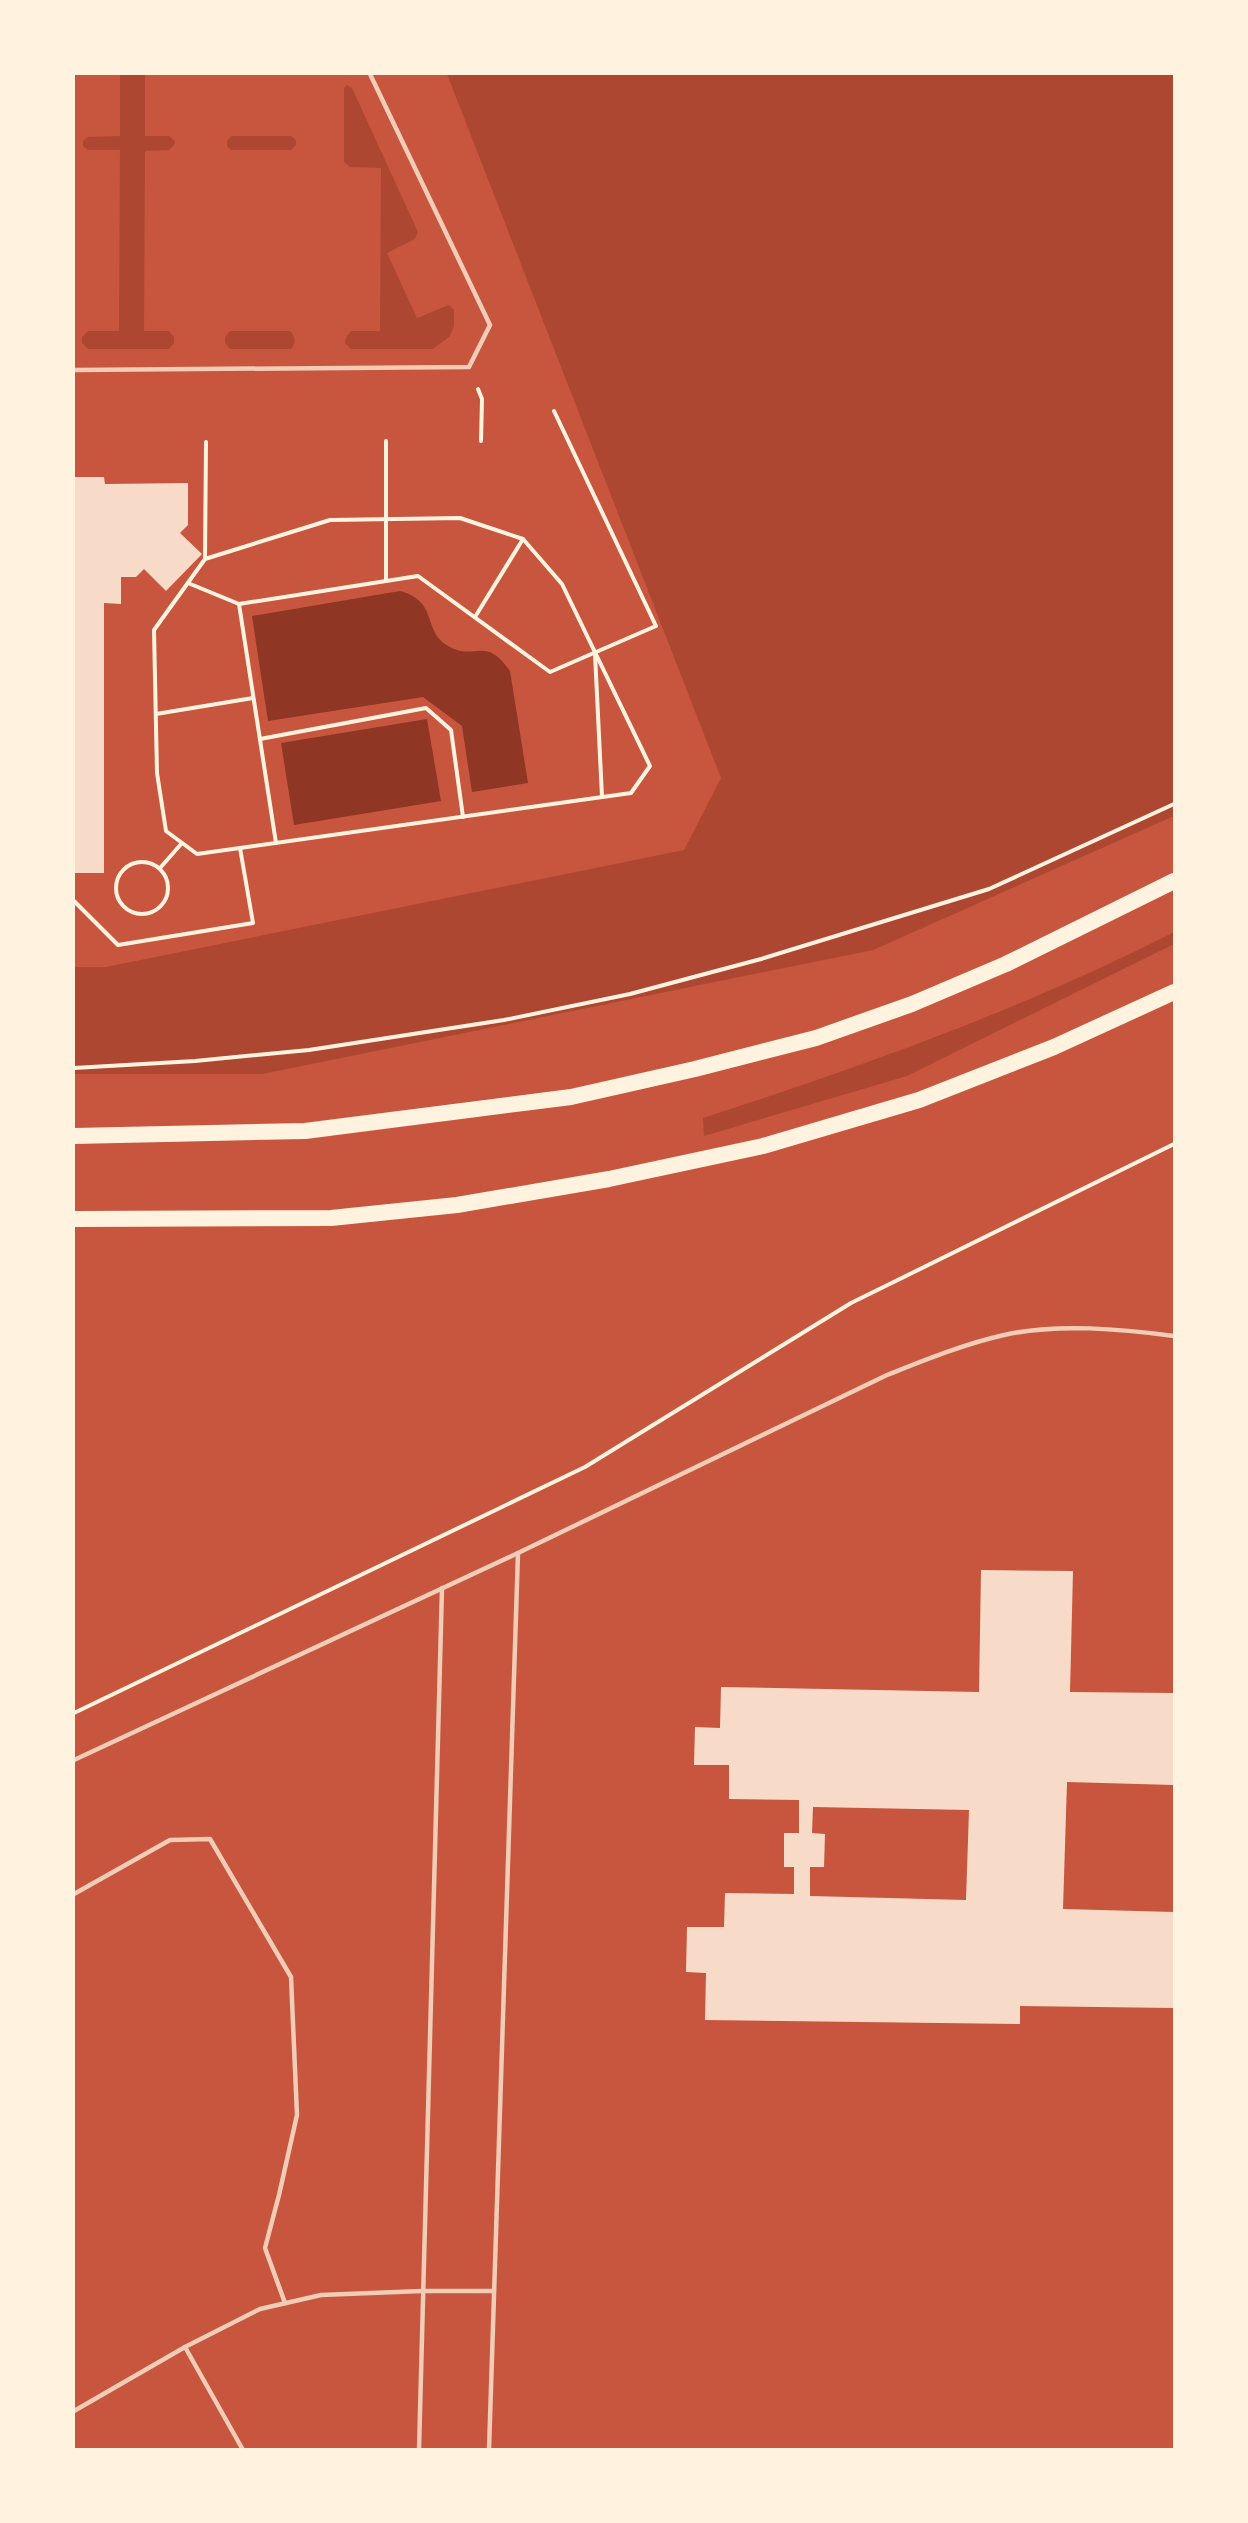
<svg xmlns="http://www.w3.org/2000/svg" width="1248" height="2523" font-family="Spectral,serif">
<style>
.green{fill:#ae4732}
.water{fill:#8f3625}
.building{fill:#f7dbc8;fill-rule:evenodd}
.lines{fill:none;stroke-linecap:round;stroke-linejoin:round}
.path{stroke:#fff3e0;stroke-width:4}
.service{stroke:#f1ccb7;stroke-width:4.5}
.trunk{stroke:#fff3e0;stroke-width:16}
</style>
<rect width="100%" height="100%" fill="#c8553d"/>
<g class="green">
<path d="M120,74h25v62h24l6,5 -1,4 -5,5 -24,1 -1,180h25l5,6v6l-5,6h-81l-6,-6v-6l6,-6h31l1,-181h-32l-5,-4v-5l5,-4 32,-1z"/>
<path d="M447,74h727v742l-301,134 -611,124h-188v-107h32l578,-117 37,-72z"/>
<path d="M347,85l5,3 66,144 -3,7 -28,14 30,65 32,-13 5,5v16l-4,10 -17,13h-82l-6,-6 1,-6 5,-6h29l1,-163 -31,-1 -6,-5v-74z"/>
<path d="M231,136h60l5,4v5l-5,5h-60l-4,-4v-5z"/>
<path d="M230,331h60c6,7 6,11 1,18h-61l-5,-6v-6z"/>
<path d="M1174,932v12l-267,132 -203,60 -1,-18c161,-52 320,-109 471,-186z"/>
</g>
<g class="water">
<path d="M400,591c40,11 21,41 50,56 25,14 35,-12 60,24l18,112 -56,9 -10,-66 -39,-29 -155,24 -16,-105z"/>
<path d="M427,719l14,82 -147,24 -13,-82z"/>
</g>
<g class="building">
<path d="M74,477h30l1,7 83,-1v42l-8,8 22,21 -36,37 -22,-22 -8,8h-15v27l-17,-1v270h-30z"/>
<path d="M981,1570l92,1 -3,121 104,1v92l-107,-3 -4,127 111,3v96l-154,-2v18l-315,-4 1,-47 -20,-1 1,-45h37l1,-34 69,1v-27h-10v-34h15v-33l-70,-1v-34h-35l1,-38 25,1 1,-41 258,5zM813,1807l156,3 -3,90 -156,-4v-29h14l1,-33 -13,-1z"/>
</g>
<g class="lines">
<g class="path">
<path d="M478,389l4,10 -1,42"/>
<path d="M460,518l63,21 39,45 88,182 -19,27 -434,61 -31,-23 -9,-58 -3,-143 51,-71 125,-39z"/>
<path d="M205,559l1,-117"/>
<path d="M386,581v-140"/>
<path d="M188,583l51,21"/>
<path d="M475,617l48,-78"/>
<path d="M595,654l7,143"/>
<path d="M156,714l97,-16"/>
<path d="M260,739l166,-31 25,22 12,87"/>
<path d="M276,843l-37,-239 179,-28 132,96 106,-46 -102,-215"/>
<circle cx="142" cy="888" r="26"/>
<path d="M160,868l22,-25"/>
<path d="M74,901l44,44 135,-22 -13,-75"/>
<path d="M74,1068l121,-7 114,-11 195,-30 126,-26 131,-35 228,-70 185,-85"/>
<path d="M74,1713l511,-246 266,-164 323,-159"/>
</g>
<g class="service">
<path d="M74,370l395,-3 21,-42 -120,-251"/>
<path d="M74,1760l444,-207 369,-178c38,-15 77,-31 117,-40 53,-12 118,-6 170,1"/>
<path d="M74,1894l96,-54 40,-1 81,138 6,138 -18,80 -14,53 20,55"/>
<path d="M185,2347l58,103"/>
<path d="M74,2411l111,-64 75,-38 61,-14 101,-4h72"/>
<path d="M419,2450l23,-862"/>
<path d="M489,2450l29,-897"/>
</g>
<g class="trunk">
<path d="M74,1136l231,-5 266,-34 124,-28 121,-31 96,-34 94,-40 168,-83"/>
<path d="M74,1219l257,-1 126,-13 152,-26 154,-33 156,-46 135,-53 120,-55"/>
</g>
</g>
<rect width="1248" height="2523" fill="none" stroke="#fff3e0" stroke-width="150"/>
</svg>
